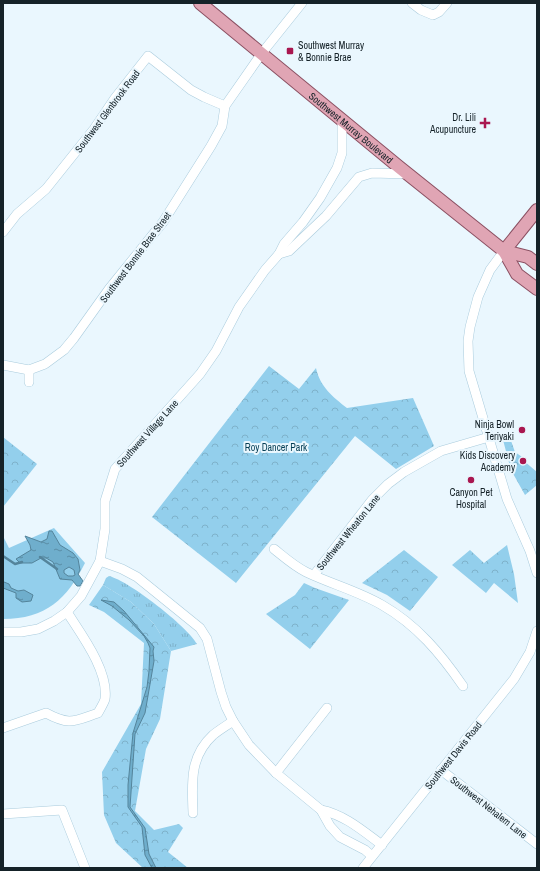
<svg xmlns="http://www.w3.org/2000/svg" width="540" height="871" font-family="'Archivo Narrow',sans-serif">
<style>
.grass{fill:url(#grass-tufts)}
.forest{fill:url(#forest-crowns)}
.pitch{fill:#93cfec}
.water{fill:url(#water-ripples);stroke:#54849b;fill-rule:evenodd}
.lines{fill:none;stroke-linecap:round;stroke-linejoin:round}
.stream{stroke:#54849b;stroke-width:2.5}
.minor-casing{stroke:#acd;stroke-width:10}
.major-casing{stroke:#8b5062;stroke-width:14}
.minor{stroke:#fff;stroke-width:9}
.major{stroke:#e0a5b4;stroke-width:12}
.poi-dot{fill:#a91750;stroke:#eaf7fe;stroke-width:1.5}
.labels{text-anchor:middle;stroke-width:4;stroke-linejoin:round;paint-order:stroke}
.poi-label{font-size:10px;fill:#152228;stroke:#eaf7fe;text-anchor:end}
.street-label{font-size:10px;fill:#152228;stroke:#eaf7fe}
.park-label{font-size:10px;fill:#043d53;stroke:#eaf7fe}
</style>
<defs>
<pattern id="grass-tufts" width="24" height="20" patternUnits="userSpaceOnUse"><rect width="24" height="20" fill="#93cfec"/><path d="M3 7l-1-3M5 7V3M7 7l1-3M15 17l-1-3M17 17v-4M19 17l1-3" fill="none" stroke="#7eb1ca"/></pattern>
<pattern id="forest-crowns" width="20" height="18" patternUnits="userSpaceOnUse"><rect width="20" height="18" fill="#93cfec"/><path d="M2 6a3 3 0 1 1 6 0M12 15a3 3 0 1 1 6 0" fill="none" stroke="#7eb1ca"/></pattern>
<pattern id="water-ripples" width="26" height="14" patternUnits="userSpaceOnUse"><rect width="26" height="14" fill="#6faecc"/><path d="M2 4q2-2 4 0t4 0M15 11q2-2 4 0t4 0" fill="none" stroke="#5a8da6"/></pattern>
</defs>
<rect width="100%" height="100%" fill="#eaf7fe"/>
<path class="grass" d="M109,576c20,5 78,50 88,68l-26,7 -17,-27 -23,-22 -28,-17 3,-7z"/>
<g class="forest">
<path d="M269,366l30,23 17,-21c4,19 17,29 31,40l66,-10 21,48 -38,23 -41,-33 -119,147 -84,-66z"/>
<path d="M3,437l34,27 -34,43z"/>
<path d="M510,438l5,14 10,7 -1,2 13,11v13l-12,10 -14,-25 -8,-30z"/>
<path d="M507,545l7,29 4,29 -24,-20 -8,10 -34,-28 18,-15 14,13z"/>
<path d="M404,550l34,27 -28,34 -23,-16 -25,-12z"/>
<path d="M304,583l11,5 34,12 -39,49 -44,-35 29,-19z"/>
<path d="M103,585l28,17 23,22 17,27 -11,68 -14,30 -11,62 19,19 25,-6 4,4 -15,24 20,16h-45l-27,-25 -12,-28 -2,-43 39,-68 3,-61 -40,-31 -15,-7z"/>
</g>
<path class="pitch" d="M54,528l31,35c-18,36 -39,56 -82,56v-83l6,12z"/>
<g class="water">
<path d="M49,531h3l8,14 13,8 5,6 2,11 -2,4 5,7 -3,5h-3l-5,-6 -12,-1 -7,-17 -7,-4h-5l-9,5h-12l-4,-4 15,-9 -1,-5 -5,-9 16,6 6,-3zM69,567l5,3 1,5 -2,1h-5l-4,-3v-3z"/>
<path d="M4,582l5,2 2,4 7,3 6,-1 9,5 -2,6 -9,1 -6,-4v-5l-13,-5v-5z"/>
<path d="M101,600l13,2 10,9 30,36 -1,4 1,10 -9,52 -10,21 -5,73 15,21 4,26 7,14h-4l-7,-13 -3,-28 -14,-20v-22l5,-52 14,-46 2,-16 1,-23 -2,-5 -4,-7 -15,-16 -17,-14z"/>
</g>
<g class="lines">
<g class="stream">
<path d="M3,556l12,8 7,-2"/>
<path d="M40,557l17,12"/>
</g>
<g class="minor-casing">
<g id="minor">
<path d="M412,3l9,7 12,5 6,-3 8,-9"/>
<path d="M3,232l14,-18 29,-25 48,-60 21,-31 33,-42 43,34 13,7 21,9"/>
<path d="M504,251l-14,19 -12,27 -8,30 -2,14 1,30 38,128 23,52 7,22"/>
<path d="M279,254l10,-3 37,-35 33,-39 13,-4 35,1"/>
<path d="M3,365l26,5 16,-6 19,-14 10,-12 35,-49 54,-67 48,-76 11,-20 3,-20 37,-53 40,-50"/>
<path d="M29,370v12"/>
<path d="M274,549c10,8 20,17 32,23 25,12 52,19 76,33 35,20 59,49 81,81"/>
<path d="M100,561l22,8 15,8 63,51 7,11 14,53 5,15 7,14 16,24 27,28 45,37 9,16 10,11 25,13 7,6"/>
<path d="M314,575l58,-75 16,-16 16,-12 37,-21 48,-14"/>
<path d="M3,632h18l17,-3 16,-8 13,-9 14,-16 19,-35 5,-32v-28l10,-32 85,-95 16,-23 23,-44 26,-37 14,-16 5,-10 19,-22 17,-24 17,-30 5,-15v-32"/>
<path d="M3,728l43,-15c24,13 28,8 52,0 2,-4 6,-10 7,-14 4,-28 -24,-65 -38,-87"/>
<path d="M441,770l96,74"/>
<path d="M276,773l51,-65"/>
<path d="M321,810c24,5 42,21 61,35"/>
<path d="M193,813c-1,-29 -4,-56 20,-78 6,-5 13,-9 20,-14"/>
<path d="M3,814l59,-4 23,58"/>
<path d="M363,868l151,-189 16,-27 7,-21"/>
</g>
</g>
<g class="major-casing">
<g id="major">
<path id="s1" d="M200,3l199,164 105,84 13,23 20,15"/>
<path d="M504,251l33,-41"/>
<path d="M504,251l24,6 9,7"/>
</g>
</g>
<use href="#minor" class="minor"/>
<use href="#major" class="major"/>
</g>
<g class="poi-dot">
<rect x="286" y="47" width="8" height="8" rx="2"/>
<path d="M483 117h4v4h4v4h-4v4h-4v-4h-4v-4h4z"/>
<circle cx="522" cy="430" r="4"/>
<circle cx="523" cy="461" r="4"/>
<circle cx="471" cy="480" r="4"/>
</g>
<g class="labels">
<g class="poi-label">
<text x="298" y="49" text-anchor="start">Southwest Murray<tspan x="298" dy="12">&amp; Bonnie Brae</tspan></text>
<text x="476" y="121">Dr. Lili<tspan x="476" dy="12">Acupuncture</tspan></text>
<text x="514" y="428">Ninja Bowl<tspan x="514" dy="12">Teriyaki</tspan></text>
<text x="515" y="459">Kids Discovery<tspan x="515" dy="12">Academy</tspan></text>
<text x="471" y="496" text-anchor="middle">Canyon Pet<tspan x="471" dy="12">Hospital</tspan></text>
</g>
<g class="street-label">
<text transform="translate(107 111) rotate(-53)" y="4">Southwest Glenbrook Road</text>
<text dy="4" stroke="none"><textPath href="#s1" startOffset="196">Southwest Murray Boulevard</textPath></text>
<text transform="translate(135 257) rotate(-53)" y="4">Southwest Bonnie Brae Street</text>
<text transform="translate(147 433) rotate(-48)" y="4">Southwest Village Lane</text>
<text transform="translate(348 532) rotate(-51)" y="4">Southwest Wheaton Lane</text>
<text transform="translate(453 755) rotate(-51)" y="4">Southwest Davis Road</text>
<text transform="translate(489 807) rotate(38)" y="4">Southwest Nehalem Lane</text>
</g>
<g class="park-label">
<text x="276" y="451">Roy Dancer Park</text>
</g>
</g>
<rect width="540" height="871" fill="none" stroke="#152228" stroke-width="8"/>
</svg>
